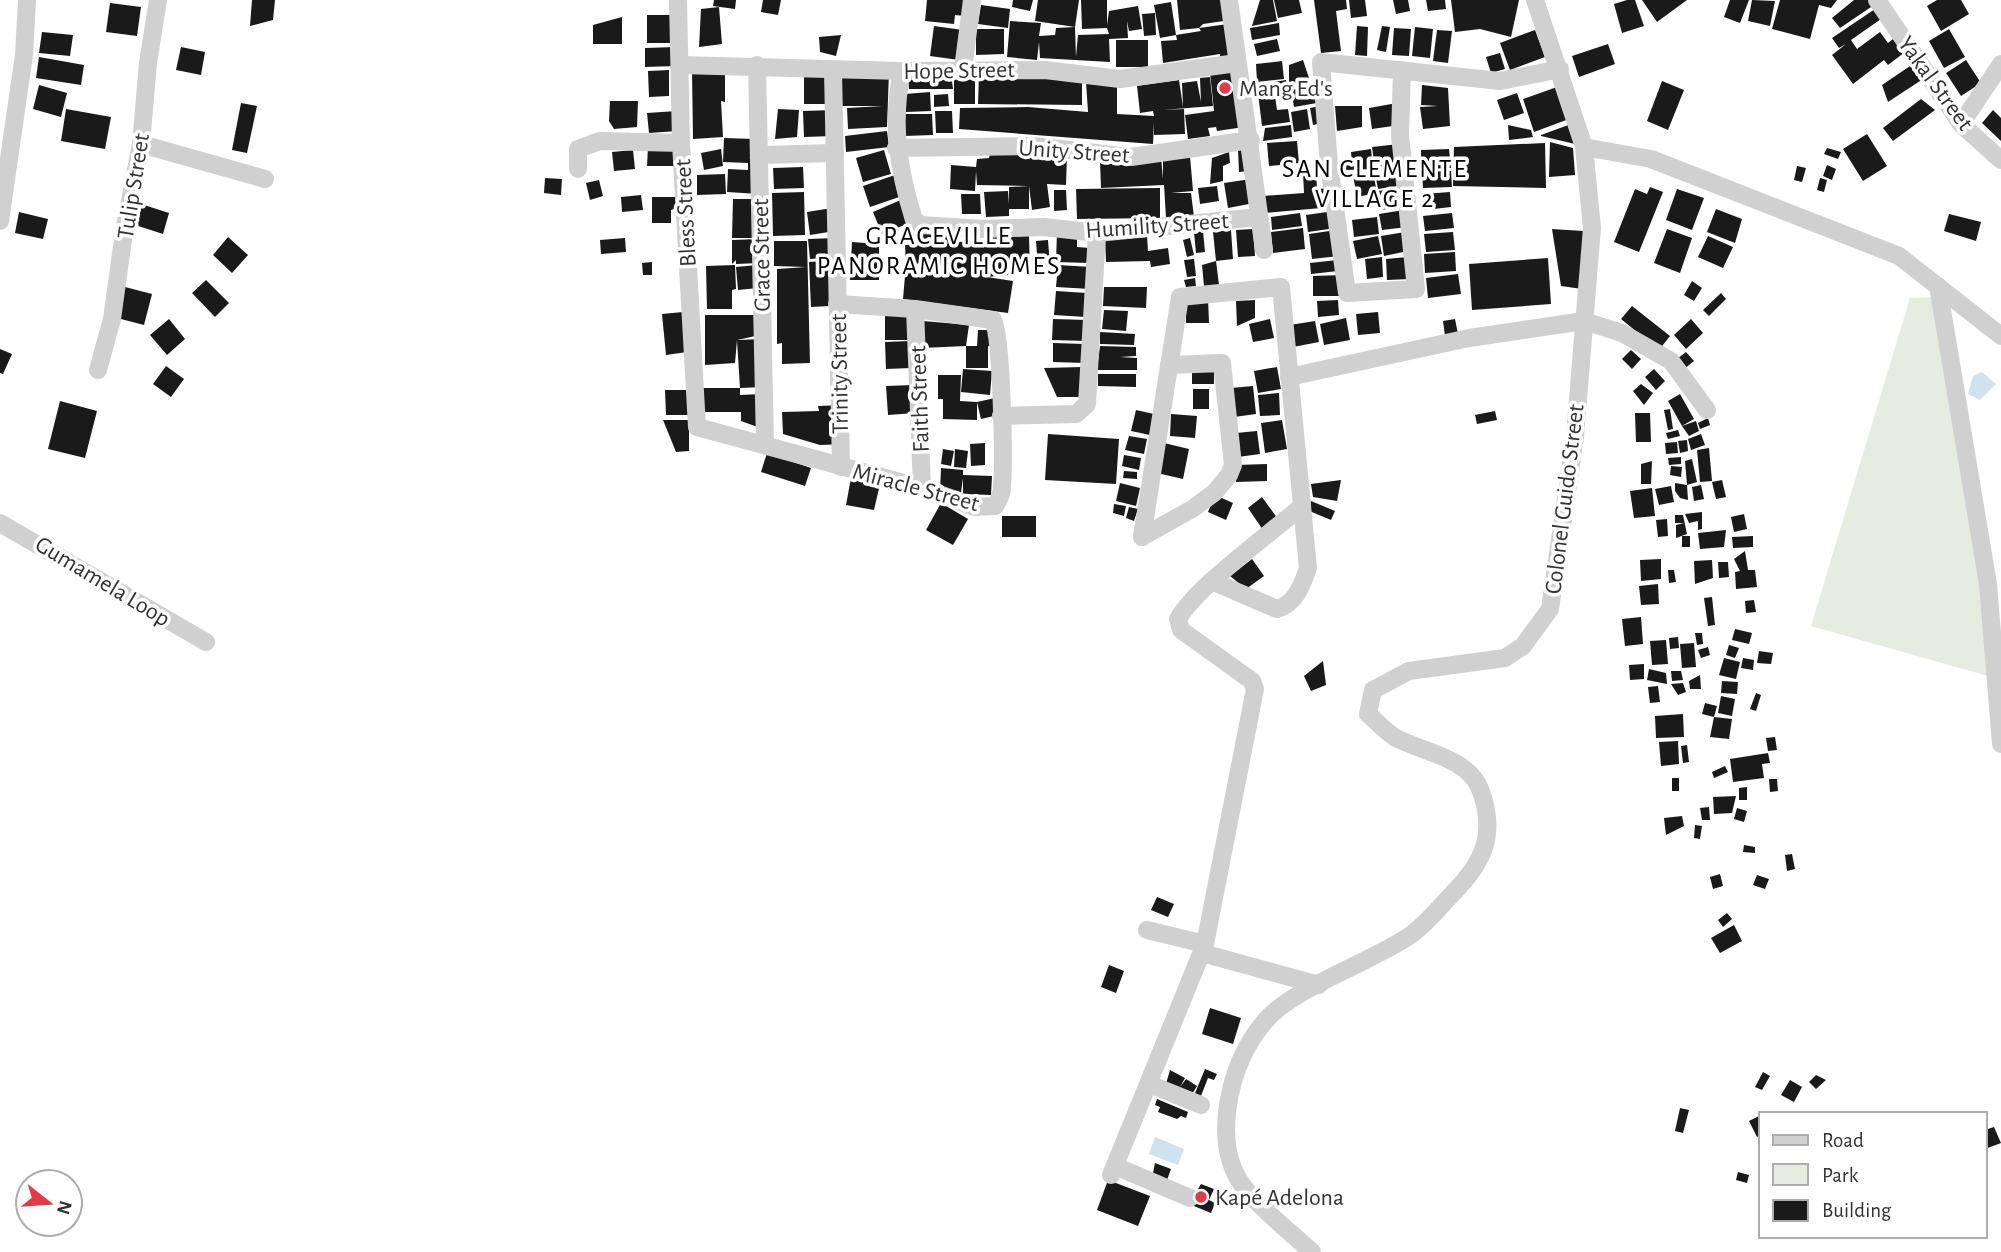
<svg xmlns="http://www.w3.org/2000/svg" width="2001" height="1252" font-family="'Alegreya Sans',sans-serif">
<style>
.green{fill:#e6ecdf}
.water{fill:#cfe2ee}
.building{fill:#1a1a1a}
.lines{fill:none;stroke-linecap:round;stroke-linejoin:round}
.minor{stroke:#d0d0d0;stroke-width:18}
.poi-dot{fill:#e63946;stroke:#fff;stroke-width:2.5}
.labels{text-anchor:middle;stroke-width:7;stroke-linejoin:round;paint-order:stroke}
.street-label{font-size:24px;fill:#333;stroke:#fff}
.poi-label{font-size:24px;fill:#333;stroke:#fff;text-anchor:start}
.neighbourhood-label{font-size:26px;letter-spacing:2px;fill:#000;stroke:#fff}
</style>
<rect width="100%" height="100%" fill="#fff"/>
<path class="green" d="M1938,297l40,255 10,124 -177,-50 99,-328z"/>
<g class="water">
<path d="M1982,372l14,12 -16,16 -12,-6 5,-18z"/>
<path d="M1155,1137l29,12 -6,16 -29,-11z"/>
</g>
<g class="building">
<path d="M252,0h23l-2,20 -23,6z"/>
<path d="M714,0h22l-1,9 -22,-3z"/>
<path d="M763,0h18l-3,15 -17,-3z"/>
<path d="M927,0h40l-2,16 -10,-1 -1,9 -29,-3z"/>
<path d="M1013,0h20l-3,11 -18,-4z"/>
<path d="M1038,0h41l-4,27 -40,-6z"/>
<path d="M1081,0h26v25l2,-14 29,-5 4,23 -13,2 -2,-10 1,17 -19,1 1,23 -70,-4 -1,-16 -2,18 -30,-3 3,-36 31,2 -2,13 16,-1 1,-7 19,-1 1,30 2,-22 31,-1 -2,-6 -25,1z"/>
<path d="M1177,0h45l2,21 -21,3 -4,4 29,-4 5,33 -13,2v-5l-57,9 -2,-22 16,-1 -1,-5 -16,3 -6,-33 17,-3 5,33 25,-4 -2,-3 -19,2z"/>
<path d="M1260,0h13l4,21 -25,5z"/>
<path d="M1274,0h25l3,13 -24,5z"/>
<path d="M1314,0h32l1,9 -11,2 5,40 -20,2z"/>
<path d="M1349,0h16l2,16 -16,2z"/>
<path d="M1393,0h15l2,11 -14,3z"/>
<path d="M1426,0h19l1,9 -18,2z"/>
<path d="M1451,0h68l-8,37 -31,-8 -25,3z"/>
<path d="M1627,0h8l9,26 -22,7 -8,-29z"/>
<path d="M1642,0h45l-30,22z"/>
<path d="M1730,0h19l-9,23 -16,-6z"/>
<path d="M1752,0l23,1 -5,25 -22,-5z"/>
<path d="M1780,0h57l-6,8 -12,-3 -9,34 -38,-10z"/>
<path d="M1854,0h16l4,5 -34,23 -8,-10z"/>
<path d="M1937,0h24l8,14 -28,17 -14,-25z"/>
<path d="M110,3l31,4 -4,29 -31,-4z"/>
<path d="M981,5l29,4 -2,19 -30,-4z"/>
<path d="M719,7l3,37 -23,3 2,-38z"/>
<path d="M1875,9l6,10 -30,21 6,9 23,-17 8,11 10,-8 11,14 -21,16 -4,-5 -31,24 -21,-29 14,-11 -7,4 -7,-10z"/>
<path d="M1155,13l1,22 -12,1 -2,-22z"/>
<rect x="647" y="15" width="27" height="28"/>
<path d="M622,17v27h-29v-19z"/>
<path d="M1279,23l1,12 -28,5 -2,-12z"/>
<path d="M934,26l29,4 -4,30 -29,-4z"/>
<path d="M1357,26l11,1 -1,29 -12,-1z"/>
<path d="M1382,26l8,1 -4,25 -9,-2z"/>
<path d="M1415,27l18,2 -3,29 -18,-2z"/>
<path d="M1394,28l17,1 -2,27 -17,-1z"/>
<path d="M976,29h28v25l-28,1z"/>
<path d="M1949,29l16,28 -21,11 -15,-27z"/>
<path d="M1437,30l15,1 -4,32 -15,-2z"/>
<path d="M1535,30l10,27 -35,13 -10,-27z"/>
<path d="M42,32l31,3 -3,21 -31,-3z"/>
<path d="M841,35l-5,21 -16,-4 -1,-15z"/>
<path d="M1277,39l3,12 -23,5 -3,-12z"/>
<rect x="1116" y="40" width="32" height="27"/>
<path d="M1608,44l7,20 -36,13 -7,-21z"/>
<path d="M181,47l24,5 -4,23 -25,-5z"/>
<path d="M676,47v19l-31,1v-19z"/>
<path d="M1500,53l5,16 -14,4 -5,-16z"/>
<path d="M39,57l45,8 -3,20 -45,-7z"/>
<path d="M1303,60l6,18 -20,8v-21z"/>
<path d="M1966,60l15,23 -20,13 -15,-23z"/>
<path d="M1282,61l2,18 -27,3 -1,-18z"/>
<path d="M1913,64l10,15 -35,23 -6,-17z"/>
<path d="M1236,69l8,58 -27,4 -1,-4 -8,1 2,8 -22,3 -3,-24 29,-4 -4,-39z"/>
<path d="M669,70v26l-20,1 -1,-26z"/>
<path d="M725,70v32l-4,-1 2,36 -30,2 -1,-68z"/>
<rect x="804" y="71" width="29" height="33"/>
<path d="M840,72h49l-2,55 -39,2 -1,-21 36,-2h-43z"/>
<path d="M975,72v32h-21v-31z"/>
<path d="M951,73l2,16h-44l-1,-13z"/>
<path d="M979,73l103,1v31l-104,-1z"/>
<path d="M1210,77l3,29 -50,4 21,-1 1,25 -31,1v-13l-1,22 -194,-15 1,-21 68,-1 60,5 -2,-30h31v32l37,2 -1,-5 -13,2 -3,-27 42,-6 4,27 -1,-24 15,-2 4,21 -1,-24z"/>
<path d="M1286,80l2,13 -24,4 11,-1 2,14 11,-1 2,13 -28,4 -5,-41z"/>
<path d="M1662,81l22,9 -16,40 -21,-9z"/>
<path d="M39,85l28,8 -6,24 -28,-8z"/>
<path d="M1422,85l26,3 2,38 -27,3 -3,-22 18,-1 -17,-1z"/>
<path d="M1315,86l2,17 -23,4 -3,-17z"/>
<path d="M1557,87l12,32 -35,13 -11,-33z"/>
<path d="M930,92l1,19 -25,1 -1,-18z"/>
<path d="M1517,93l7,20 -20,7 -7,-20z"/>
<path d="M948,94l1,12 -15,1v-12z"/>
<path d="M1921,99l14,11 -42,31 -10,-13z"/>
<path d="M610,101h28l-1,26 -23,2 -5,-8z"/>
<path d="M241,103l16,3 -10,47 -15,-3z"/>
<path d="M1397,103l3,22 -28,4 -3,-21z"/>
<path d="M1320,106l3,17 -10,2 -3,-17z"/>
<path d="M1335,106h27v21l-25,4z"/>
<path d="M66,109l45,8 -6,32 -44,-8z"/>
<path d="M778,109l21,1 -2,27 -22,2z"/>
<path d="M1307,109l3,20 -16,3 -3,-20z"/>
<path d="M834,110v26l-30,1 -1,-26z"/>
<path d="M1993,110l8,8v23l-19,-18z"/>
<path d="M677,111l1,20 -29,2 -2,-20z"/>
<path d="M935,111h17l1,22h-17z"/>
<path d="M903,114h29l1,21 -29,1z"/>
<path d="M1571,124l4,20 -34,-8v-1z"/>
<path d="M1291,125l1,12 -29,4 2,-13z"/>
<path d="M1508,125l23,5 2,7 -24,3z"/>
<path d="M887,131l2,16 -43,5 -1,-16z"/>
<path d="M1867,134l20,32 -24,15 -20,-32z"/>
<path d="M724,138l31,1 -1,17 -5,2h12l-2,36 -32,-2 1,-23 20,1v-7l-25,-1z"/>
<path d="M1297,141l2,22 -30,3 -2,-23z"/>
<path d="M1550,142l23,6 2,27 -26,2z"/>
<path d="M1545,143l1,45 -93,-2 1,-39z"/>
<path d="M1399,144l2,22 -26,3 -3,-22z"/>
<path d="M648,147h26v19h-27z"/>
<path d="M1250,148v23l-11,1 -1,-23z"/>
<path d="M1827,148l14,4 -3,7 -14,-5z"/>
<path d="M721,149l2,17 -19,4 -3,-17z"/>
<path d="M1371,149l2,20 -28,1 -1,-7 8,-1 -1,-10z"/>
<path d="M1449,149l2,19 -30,1v-19z"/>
<path d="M633,150l2,19 -21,2 -2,-19z"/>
<path d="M884,150l7,24 -28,8 -7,-24z"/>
<path d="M1229,152l1,11 -7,3v15l-13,3 2,-26z"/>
<path d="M990,154l77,1 -1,30 -19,-1 3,23 -18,3 -3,-24v23h-20v7l-23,1 -2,-25 24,-1 1,13v-17l20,-1 -52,-1 -1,-14 -1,20 -25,-2 1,-24 25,2 1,-8 12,-1z"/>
<path d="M1190,156l3,35 -22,2h20l3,24 -28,1 -2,-33 -63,3 -1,-27 61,-4 2,22v-20z"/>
<path d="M1827,165l9,4 -4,11 -9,-4z"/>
<path d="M1797,166l9,2 -4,14 -8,-2z"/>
<path d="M803,167l1,21 -30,1 -1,-21z"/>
<path d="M1401,169l3,16 -26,4 -3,-16z"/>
<path d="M1451,171l1,16 -29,1 -1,-16z"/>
<path d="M1316,172l1,17 14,-1 2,19 -69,6 -1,-17 41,-3 -1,-20z"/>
<path d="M1373,172l4,21 -20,4 -4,-22z"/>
<path d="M725,174l1,20 -29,1v-20z"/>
<path d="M895,175l7,21 -32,11 -7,-21z"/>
<path d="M545,178l17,1 -1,16 -17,-2z"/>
<path d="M1820,178l7,2 -3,12 -7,-2z"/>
<path d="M1251,179l-2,25 -21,4 -4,-25z"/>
<path d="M599,180l4,16 -13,4 -4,-17z"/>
<path d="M1217,186l2,15 -19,3 -2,-16z"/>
<path d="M1650,187l13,5 -24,60 -25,-10 21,-53 12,5z"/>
<path d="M1160,188v30l-83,1 -1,-30z"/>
<path d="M1403,188l3,18 -25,4 -3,-19z"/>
<path d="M1677,189l27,9 -12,32 -26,-10z"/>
<path d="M1054,190h12l1,20 -13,1z"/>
<path d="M804,192l1,43 -32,1 -1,-43z"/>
<path d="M1450,192l1,15 -26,3 -1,-16z"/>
<path d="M961,194h19l1,20h-19z"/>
<path d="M641,195l2,15 -21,2 -1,-15z"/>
<path d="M652,197h25v11l-6,2v13h-19z"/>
<path d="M733,199h18l3,39h-22z"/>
<path d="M903,199l9,23 -30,12 -9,-22z"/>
<path d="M138,203l31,10 -6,21 -31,-10z"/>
<path d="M832,208l3,23 -25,4 -3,-23z"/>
<path d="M1716,209l26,10 -7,24 -28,-11z"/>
<path d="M1404,210l3,17 -25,3 -3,-16z"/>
<path d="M1334,211l2,17 -28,4 -2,-17z"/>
<path d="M19,212l29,7 -5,20 -28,-6z"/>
<path d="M1300,213l2,13 -30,4 -1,-13z"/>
<path d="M1452,213l2,15 -29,3 -2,-15z"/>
<path d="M1949,214l32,8 -5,19 -32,-10z"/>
<path d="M1377,217l2,17 -25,3 -2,-17z"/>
<path d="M1303,228l2,21 -32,4 -2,-21z"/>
<path d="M929,229l4,6 25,-1v8l29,-1 -1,-8 43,3 1,37 -43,4 26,4 -5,32 -105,-14 3,-35 31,6 -2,-7 -29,1 -1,-19 17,-1v-13z"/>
<path d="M1253,229l2,27 -17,1 -2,-27z"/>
<path d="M1552,229l31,2 -1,58 -21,-3z"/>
<path d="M1667,229l25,9 -12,35 -26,-10z"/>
<path d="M1231,230l2,29 -17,2 -3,-29z"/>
<path d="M1336,230l3,26 -27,3 -3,-25z"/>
<path d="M1203,231l2,21 -9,1 -2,-21z"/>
<path d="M1057,232l20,1v14l13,1v15l-34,-1z"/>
<path d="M1405,232l3,19 -24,5 -3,-20z"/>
<path d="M1453,232l2,18 -29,2 -2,-18z"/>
<path d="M1105,235l42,1 1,15 20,-3 2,16 -19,3 -1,-6 -44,1z"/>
<path d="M1378,236l4,18 -25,5 -4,-18z"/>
<path d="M1708,236l25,11 -10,21 -25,-11z"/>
<path d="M228,237l20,18 -16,18 -19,-18z"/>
<path d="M625,238l1,14 -25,2 -1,-14z"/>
<path d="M836,238l1,19 -27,2 -2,-20z"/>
<path d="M1190,238l4,17 -7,2 -4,-17z"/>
<path d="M759,239v24l-23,1v-4l-4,4v-24z"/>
<path d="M1048,240l2,26 -12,1 -2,-26z"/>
<path d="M774,241h33l3,122 -28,1v-21l-5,1v-75l29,-2 -32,-1z"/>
<path d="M852,242l27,2v36h-29z"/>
<path d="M1455,252l1,19 -31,2 -1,-19z"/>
<path d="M1382,257l1,20 -16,2 -2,-20z"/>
<path d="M1408,257l2,22 -23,1 -1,-21z"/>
<path d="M1548,258l3,46 -79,6 -3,-46z"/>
<path d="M1194,259l2,17 -9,1 -3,-17z"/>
<path d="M840,260l-10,46 -19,1 -2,-45z"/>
<path d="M1337,260l1,11 -27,3 -1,-11z"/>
<path d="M1216,261l3,24 -15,1 -2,-21z"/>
<path d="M652,262v13h-9l-1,-12z"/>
<path d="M735,265l1,24 -4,1v19h-25l-1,-43z"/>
<path d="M757,265l1,23 -20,2 -2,-23z"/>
<path d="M1058,265l33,2 -1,22 -34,-2z"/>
<path d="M1458,274l3,20 -33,4 -2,-20z"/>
<path d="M1342,275v21h-29v-20z"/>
<path d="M1195,278l1,8 -10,1 -2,-7z"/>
<path d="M206,280l23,23 -14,14 -23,-24z"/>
<path d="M1692,281l10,7 -8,13 -10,-6z"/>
<path d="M125,287l27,7 -8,31 -27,-7z"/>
<path d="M1104,287h43l-1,21 -43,-2z"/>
<path d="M1056,291l31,2 -1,24 -32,-2z"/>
<path d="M1721,293l5,6 -17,17 -6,-6z"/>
<path d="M1208,297l1,26h-23v-25z"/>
<path d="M1255,300v18l-18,8 -1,-25z"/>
<path d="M1338,300l1,15 -21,2 -1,-16z"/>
<path d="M1632,306l38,30 -11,14 -38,-31z"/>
<path d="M1104,310l24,1 -2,20 -24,-2z"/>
<path d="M683,312l4,40 -21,3 -4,-41z"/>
<path d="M1378,312l2,21 -22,2 -2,-21z"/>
<rect x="885" y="314" width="31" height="26"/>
<path d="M705,315h54l1,20 -23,5 25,-1 5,48 -27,1 -3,-48 -2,23 -30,2z"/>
<path d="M1346,318l4,22 -26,5 -4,-21z"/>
<path d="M169,319l16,20 -18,16 -17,-20z"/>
<path d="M1053,319l35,1 -1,21 -35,-1z"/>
<path d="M1270,319l4,19 -21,4 -4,-18z"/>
<path d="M1455,319l3,15 -13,2 -2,-15z"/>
<path d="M1691,319l12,14 -17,16 -12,-14z"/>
<path d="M923,321l46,4 -3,21 -44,2z"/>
<path d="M1315,321l4,21 -26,5 -3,-22z"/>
<path d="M978,330h17v17l-7,-1v22h-22v-22h11z"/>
<path d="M1100,332l35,2 -1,11 -34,-1z"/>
<path d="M910,341l1,27 -25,1 -1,-27z"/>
<path d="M1053,343l32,1 -1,19 -31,-1z"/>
<path d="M1100,346l36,1v9l-16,1 17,1v12h-40z"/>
<path d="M0,349l12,5 -9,20 -3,-1z"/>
<path d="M1631,350l10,9 -9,10 -10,-10z"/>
<path d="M1686,352l8,9 -10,8 -7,-10z"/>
<path d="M1214,365v19h-22v-18z"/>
<path d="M166,366l18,13 -13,18 -18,-13z"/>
<path d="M1082,367v30h-25l-13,-29z"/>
<path d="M1277,367l4,22 -23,4 -4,-22z"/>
<path d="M963,369l29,2 -2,24 -29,-3z"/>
<path d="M1654,369l11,12 -9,9 -11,-13z"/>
<path d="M1098,374h38v13l-38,-1z"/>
<path d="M938,375h23l-1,26 17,1v18l-34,-1v-20h-5z"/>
<path d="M1641,384l12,9 -9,12 -11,-14z"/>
<path d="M913,385l2,28 -27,2 -2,-29z"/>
<path d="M1253,386l3,28 -22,3 -3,-29z"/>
<path d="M703,388h37v7l22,-1 1,35 -22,-8v-9h-38z"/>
<rect x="1193" y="389" width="16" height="20"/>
<path d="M665,390h25v25h-24z"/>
<path d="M1279,393l1,22 -20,1 -2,-21z"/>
<path d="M1680,394l14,25 -12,7 -14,-25z"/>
<path d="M995,398l3,17 -17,4 -4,-17z"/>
<path d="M60,401l37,10 -12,47 -37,-9z"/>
<path d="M844,405l2,39 -26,1 -37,-11 -1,-22 37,-1 -1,-5z"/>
<path d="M1670,409l3,20 -5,1 -4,-20z"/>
<path d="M1136,410l18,4 -4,21 -19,-4z"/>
<path d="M1495,411l2,9 -20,4 -2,-9z"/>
<path d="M1635,413h15l1,29h-15z"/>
<path d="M1171,414l26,2 -2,22 -25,-2z"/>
<path d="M1708,418l2,7 -10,4 -2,-6z"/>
<path d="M663,420h26v31l-13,1z"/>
<path d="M1282,420l5,29 -22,4 -4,-30z"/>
<path d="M1696,421l3,10 -10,5 -7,-10z"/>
<path d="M1678,430l2,6 -12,3 -2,-6z"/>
<path d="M1257,431l3,23 -22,3 -2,-24z"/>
<path d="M1048,434l71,5 -3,45 -71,-4z"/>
<path d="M1701,434l4,11 -14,5 -3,-11z"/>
<path d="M1129,436l18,3 -3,15 -19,-4z"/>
<path d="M1687,440l1,11 -8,2 -2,-12z"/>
<path d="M1677,442l1,11 -12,1 -1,-11z"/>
<path d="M985,443v22l-14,1 -1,-22z"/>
<path d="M1164,443l25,6 -6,30 -26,-6z"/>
<path d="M1709,448l3,33 -12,1 -3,-32z"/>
<path d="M943,449l11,2 -3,15 -10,-2z"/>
<path d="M955,449l13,2 -2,17 -12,-1z"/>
<path d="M767,453l44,15 -6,18 -44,-14z"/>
<path d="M1124,455l17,3 -2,12 -17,-4z"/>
<path d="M1681,457v7l-12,1 -1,-7z"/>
<path d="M1692,459l5,23 -10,3 1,15 -8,-2 -5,-7v-8l12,2 -2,-24z"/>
<path d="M1652,461l-1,23h-10v-20z"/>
<path d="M1267,464v17l-31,1v-17z"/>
<path d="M1671,466l11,1 -1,10 -11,-2z"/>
<path d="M941,468l22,2v5l29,1 -1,19 -28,-1v-16l-2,15 -21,-1z"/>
<path d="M1124,471l13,1v7l-14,-1z"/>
<path d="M851,478l29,6 -6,26 -28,-5z"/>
<path d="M1341,480l-4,21 -24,-4 -2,-13z"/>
<path d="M1722,480l4,17 -10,2 -4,-17z"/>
<path d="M1120,483l20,5 -4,18 -20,-5z"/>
<path d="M1701,485l3,14 -10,2 -2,-14z"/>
<path d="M1671,486l3,16 -15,3 -4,-16z"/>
<path d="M1652,488l3,28 -21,2 -4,-27z"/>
<path d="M1215,495l18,8 -7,17 -18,-8z"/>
<path d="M1262,497l16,22 -15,11 -15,-22z"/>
<path d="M1311,501l24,10 -4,9 -24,-10z"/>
<path d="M941,503l27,16 -15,26 -27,-15z"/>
<path d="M1114,504l12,2 -2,10 -11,-3z"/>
<path d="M1129,507l9,2 -4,12 -8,-3z"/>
<path d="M1702,512v17l-4,1v-9l-9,2 -4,-9z"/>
<path d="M1744,514l3,15 -13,3 -3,-15z"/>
<path d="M1675,515h8l4,19 -11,4v-13l8,-2h-9z"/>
<rect x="1002" y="516" width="34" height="21"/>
<path d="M1667,519l1,17 -10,1 -2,-17z"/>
<path d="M1726,530l-2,17 -24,2 -2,-16z"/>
<rect x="1682" y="536" width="8" height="11"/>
<path d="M1753,536v11l-20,1 -1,-11z"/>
<path d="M1745,551l3,19h7l2,17 -21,2 -1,-17 5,-1 -6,-12z"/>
<path d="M1252,559l12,17 -18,13 -16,-13z"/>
<path d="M1661,559v20l-20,2 -1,-21z"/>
<path d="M1712,560l1,18 -18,6 -1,-23z"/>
<path d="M1718,562h10l1,15 -10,1z"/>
<path d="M1668,570h6l2,12 -7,1z"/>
<path d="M1658,584l1,20 -18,1 -2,-19z"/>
<path d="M1712,597l3,28 -7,1 -4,-28z"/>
<path d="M1754,600l2,12 -10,1 -1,-12z"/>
<path d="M1641,617l2,27 -18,2 -3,-27z"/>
<path d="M1735,629l17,4 -3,11 -17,-4z"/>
<path d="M1695,633h7l1,11 -6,1z"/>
<path d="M1678,637l1,11 -9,1 -1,-11z"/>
<path d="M1666,640l2,24 -16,1 -2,-24z"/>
<path d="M1694,643l2,24 -14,1 -2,-24z"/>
<path d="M1729,645l10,3 -4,10 -9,-3z"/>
<path d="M1708,647l2,8 -9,3 -3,-8z"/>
<path d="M1759,651l14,2 -2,11 -14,-1z"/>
<path d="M1724,658l16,4 -4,17 -17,-4z"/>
<path d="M1743,658l11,2 -1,10 -12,-2z"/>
<path d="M1323,661l3,24 -15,6 -7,-15z"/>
<path d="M1644,664v15l-14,1 -1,-15z"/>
<path d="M1649,669l17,4 1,11 -20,-4z"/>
<path d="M1671,671h10l2,9 -11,1z"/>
<path d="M1700,675l1,14h-11l-1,-8z"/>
<path d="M1722,681l16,1 -1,12 -16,-1z"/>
<path d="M1683,683l3,9 -8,3 -7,-11z"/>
<path d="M1658,686l2,16 -10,1 -2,-16z"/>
<path d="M1756,693l5,2 -5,16 -6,-2z"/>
<path d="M1721,696l14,3 -3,17 -14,-3z"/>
<path d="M1705,703l12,3 -3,11 18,2 -3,20 -19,-2 4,-20 -12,-3z"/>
<path d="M1683,714l1,23 -28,1 -1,-22z"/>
<path d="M1775,737l2,13 -9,1 -2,-13z"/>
<path d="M1678,741l1,23 -18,2 -2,-24z"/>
<path d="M1687,745l2,17 -6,1 -2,-17z"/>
<path d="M1768,753l2,10 -8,1 2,14 -31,4 -3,-23z"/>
<path d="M1725,766l3,6 -14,6 -2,-6z"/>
<rect x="1672" y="778" width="7" height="13"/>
<path d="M1769,779h8l1,12 -8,1z"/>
<path d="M1747,787v13h-8v-12z"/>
<path d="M1736,796l-4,17 -18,1 -1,-17z"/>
<path d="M1709,807l1,13h-8l-2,-12z"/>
<path d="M1737,808l10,3 -3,11 -10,-3z"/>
<path d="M1682,816l2,10 -18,9 -2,-17z"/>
<path d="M1695,825l7,1 -2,13 -6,-1z"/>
<path d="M1744,845l11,2v6l-12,-1z"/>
<path d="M1792,854l3,15 -8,2 -2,-16z"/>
<path d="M1720,874l3,12 -10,3 -3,-12z"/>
<path d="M1757,875l12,4 -4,10 -12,-4z"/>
<path d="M1157,897l17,7 -6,13 -17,-7z"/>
<path d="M1727,913l5,6 -9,8 -5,-7z"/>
<path d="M1734,925l8,16 -22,12 -9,-15z"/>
<path d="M1109,965l15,6 -8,22 -15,-6z"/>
<path d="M1210,1008l31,10 -8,26 -31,-10z"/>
<path d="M1205,1069l12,5 -3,6 -6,-2 -9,23 -6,-3z"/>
<path d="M1170,1070l15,8 -5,9 6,-8 11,7 -6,10 -26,-9z"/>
<path d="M1763,1072l7,4 -8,14 -7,-3z"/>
<path d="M1816,1075l10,5 -10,9 -7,-7z"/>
<path d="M1790,1080l12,7 -8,15 -13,-7z"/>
<path d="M1157,1099l31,13 -2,6 -5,-2 -4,3 -19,-7 2,-5 -5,-2z"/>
<path d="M1680,1108l9,2 -6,23 -8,-2z"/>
<path d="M1761,1115v20l-4,2 -8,-16z"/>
<path d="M1994,1127l7,16 -16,6v-19z"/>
<path d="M1155,1163l16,6 -4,11 -15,-2z"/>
<path d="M1738,1172l11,3 -2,8 -11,-3z"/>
<path d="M1108,1180l42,16 -12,30 -41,-16z"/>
<path d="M1201,1184l13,5 -5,11 6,3 -4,10 -22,-9z"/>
</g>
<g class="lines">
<g class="minor">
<path d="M678,0l3,143 16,284 225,61 53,19 20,-1c5,-7 7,-12 7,-20 2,-26 0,-148 -9,-166l-78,-11 -78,-5"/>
<path d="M1229,0l35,250"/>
<path d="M1877,0l84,124 40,36"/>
<path d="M680,65l222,6 143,-1 75,9 117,-16"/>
<path d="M757,65l8,380"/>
<path d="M963,69l9,-69"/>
<path d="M833,70l8,397"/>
<path d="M1402,70l-2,65 16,154 -69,4 -18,-128 -8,-103 179,19 60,-12"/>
<path d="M902,71c-11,52 -4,98 12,149l7,5 63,4 60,-2 53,6 162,-16"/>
<path d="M1961,124l40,-60"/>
<path d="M141,144l124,35"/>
<path d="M1584,147l67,12 248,97 102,80"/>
<path d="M896,148l138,-2 97,11 120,-17"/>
<path d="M759,155l76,-2"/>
<path d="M578,169v-20l22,-8 81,2"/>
<path d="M0,221l24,-166 3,-55"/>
<path d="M1938,286l50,298 13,160"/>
<path d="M915,309l7,179"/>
<path d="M98,370l14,-51 12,-87 17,-88 7,-81 10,-63"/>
<path d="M1289,377l180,-39 115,-17 38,12 49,28 36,49"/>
<path d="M1001,416l75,-2 11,-10 10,-171"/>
<path d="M0,523l206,119"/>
<path d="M1142,537l38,-240 101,-10 27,281c-6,18 -13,36 -31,41l-63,-27"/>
<path d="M1142,537l50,-28 22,-16 15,-18 4,-10 -11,-102 -53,2"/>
<path d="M1147,930l58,14"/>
<path d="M1202,953l117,32"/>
<path d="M1149,1084l52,21"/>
<path d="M1115,1166l75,32"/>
<path d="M1111,1175l94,-231 50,-255 -3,-8 -71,-51 -3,-11c20,-34 92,-85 124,-113"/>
<path d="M1312,1252c-23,-21 -50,-42 -69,-66 -17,-23 -19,-54 -15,-81 5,-32 17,-61 38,-85 30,-34 107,-58 146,-86 15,-11 28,-27 41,-41 31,-31 44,-60 27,-104 -12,-31 -57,-37 -84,-51 -10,-6 -19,-16 -28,-24l5,-24 36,-19 96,-13 18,-12 27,-37 25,-173 17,-208 -8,-81 -49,-147"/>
</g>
</g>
<g class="poi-dot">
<circle cx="1225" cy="88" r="7"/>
<circle cx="1201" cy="1197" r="7"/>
</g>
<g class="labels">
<g class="street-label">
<text transform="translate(959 70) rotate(-1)" y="8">Hope Street</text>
<text transform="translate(1936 83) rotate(54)" y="8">Yakal Street</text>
<text transform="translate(1074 151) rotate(4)" y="8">Unity Street</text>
<text transform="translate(133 186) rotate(-81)" y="8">Tulip Street</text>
<text transform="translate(685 213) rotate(-93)" y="8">Bless Street</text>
<text transform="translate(1157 225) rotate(-4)" y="8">Humility Street</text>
<text transform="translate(761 255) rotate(-91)" y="8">Grace Street</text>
<text transform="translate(839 374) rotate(-91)" y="8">Trinity Street</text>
<text transform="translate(919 399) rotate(-92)" y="8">Faith Street</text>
<text transform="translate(916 487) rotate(15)" y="8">Miracle Street</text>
<text transform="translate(1564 499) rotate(-83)" y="8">Colonel Guido Street</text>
<text transform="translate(103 581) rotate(31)" y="8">Gumamela Loop</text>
</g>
<g class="poi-label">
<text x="1239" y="96">Mang Ed's</text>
<text x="1215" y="1205">Kapé Adelona</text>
</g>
<g class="neighbourhood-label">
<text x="1375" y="177">SAN CLEMENTE<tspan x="1375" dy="30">VILLAGE 2</tspan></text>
<text x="939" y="244">GRACEVILLE<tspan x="939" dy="30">PANORAMIC HOMES</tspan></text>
</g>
</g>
<rect x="1759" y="1112" width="228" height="126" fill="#ffffff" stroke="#adadad" stroke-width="2"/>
<rect x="1773" y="1135" width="35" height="10" fill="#d0d0d0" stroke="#adadad" stroke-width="2"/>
<text x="1822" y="1147" font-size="21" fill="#333333">Road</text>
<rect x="1773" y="1164" width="35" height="21" fill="#e6ecdf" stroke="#adadad" stroke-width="2"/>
<text x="1822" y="1182" font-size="21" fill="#333333">Park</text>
<rect x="1773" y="1200" width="35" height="21" fill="#1a1a1a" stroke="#adadad" stroke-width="2"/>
<text x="1822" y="1217" font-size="21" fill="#333333">Building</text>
<g transform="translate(49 1203) rotate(107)"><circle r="33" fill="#ffffff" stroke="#adadad" stroke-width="2"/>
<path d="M0-5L12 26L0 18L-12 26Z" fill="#e63946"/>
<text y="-10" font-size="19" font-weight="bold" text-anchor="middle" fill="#333333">N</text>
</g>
</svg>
